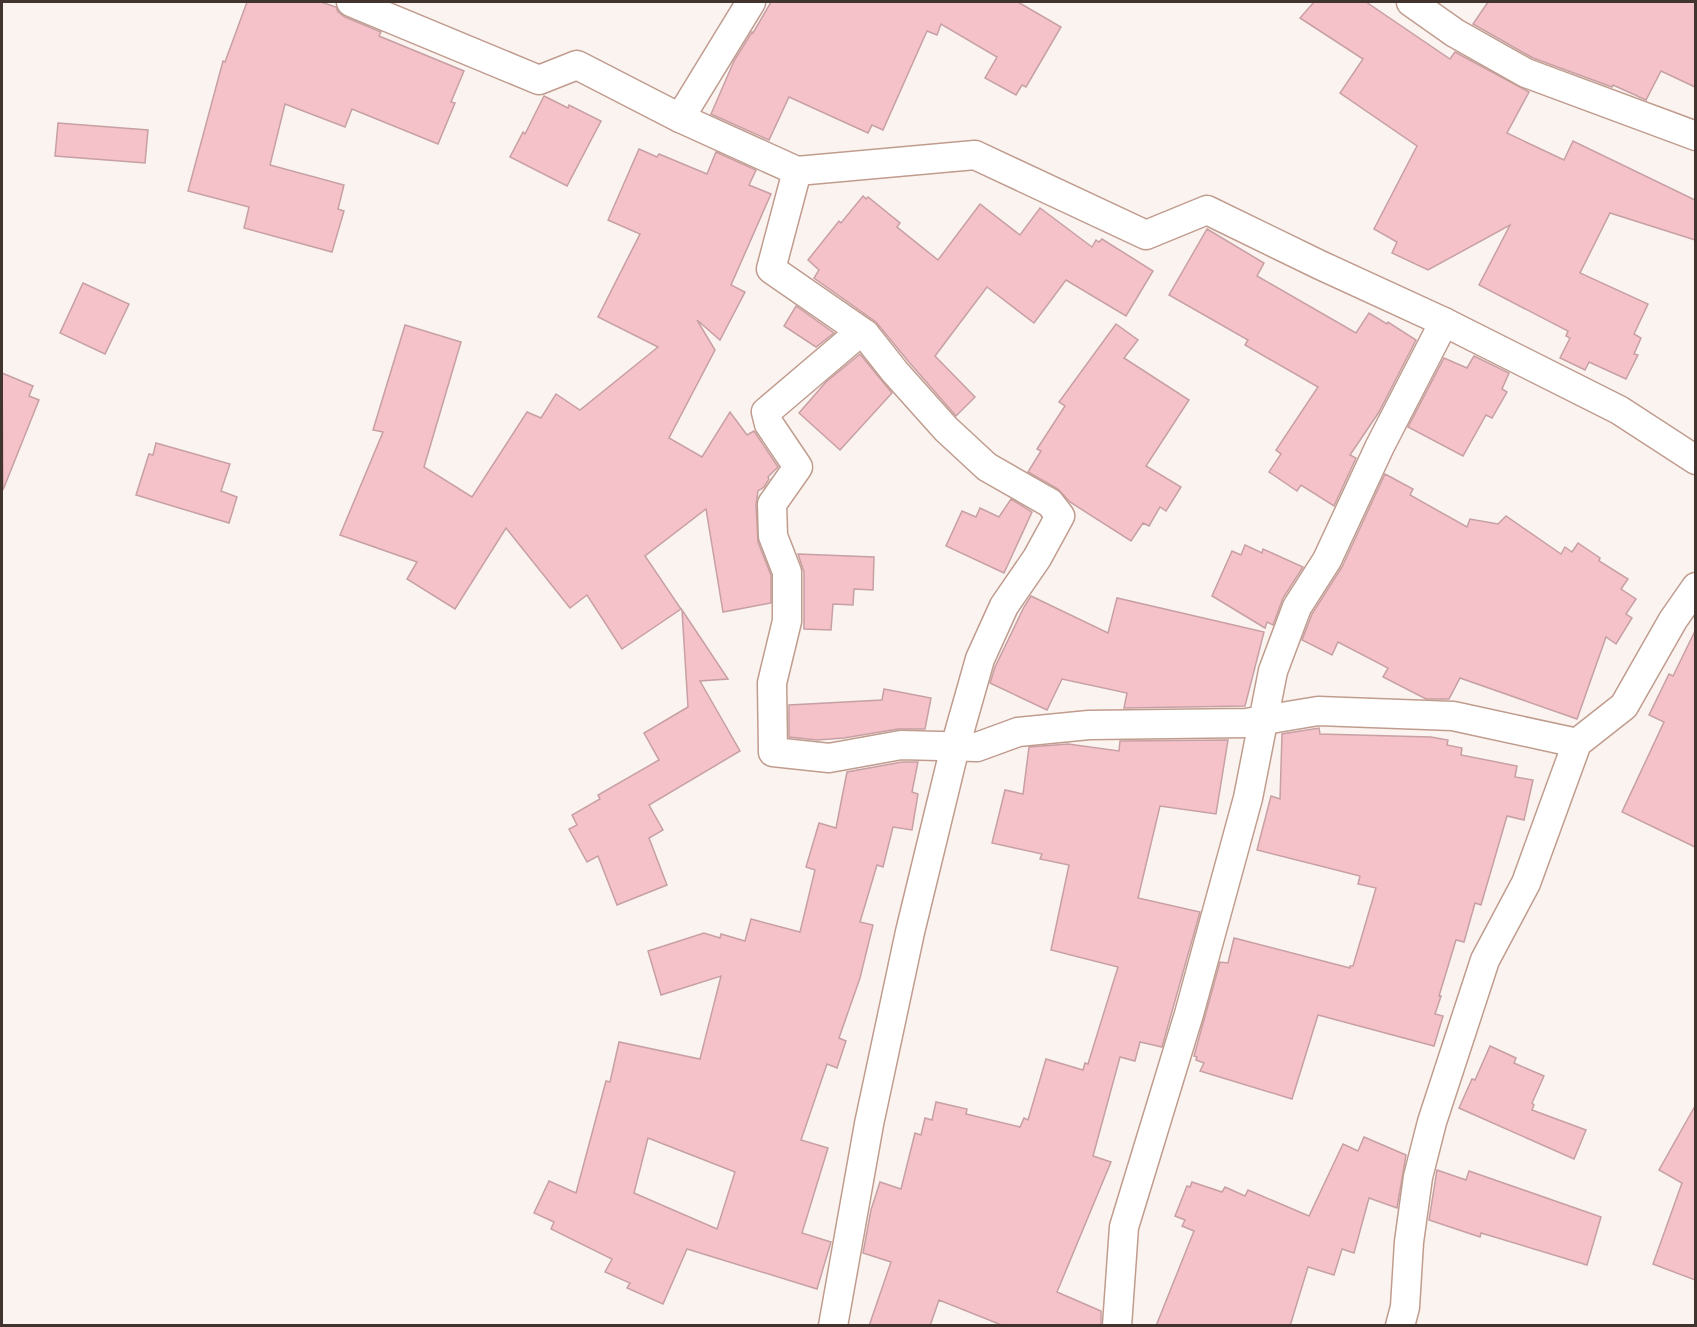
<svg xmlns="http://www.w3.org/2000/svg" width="1697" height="1327" font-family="'Fira Sans Condensed',sans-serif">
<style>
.building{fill:#f4c2c8;stroke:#c7a0a4;stroke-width:1.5;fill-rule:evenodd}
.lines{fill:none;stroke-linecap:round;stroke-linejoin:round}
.street-casing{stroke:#c09c8e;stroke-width:31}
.street{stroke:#fff;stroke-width:28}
</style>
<rect width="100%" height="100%" fill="#fbf3f0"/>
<g class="building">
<path d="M247,2h74l15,5 2,5 7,5 36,15 -2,4 85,35 -13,31 4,1 -17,41 -86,-35 -7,18 -60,-23 -15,61 74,20 -6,24 6,2 -12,41 -88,-24 5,-21 -61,-16 35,-130 2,1z"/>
<path d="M771,2h247l43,25 -35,60 -4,-2 -6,10 -31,-17 12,-21 -56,-33 -4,11 -10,-4 -44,99 -11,-5 -4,8 -79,-36 -20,43 -58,-26 23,-53 18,-29 1,1z"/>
<path d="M1314,2h52l84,57 5,-7 74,40 -22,41 57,27 9,-19 122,59v40l-85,-27 -30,60 68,31 -14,30 7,4 -7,16 4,1 -12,24 -37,-17 -4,8 -25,-12 10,-20 -4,-2 2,-5 -89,-46 31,-60 -82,45 -36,-17 5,-11 -23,-13 43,-83 -77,-53 23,-34 -63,-41z"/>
<path d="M1488,2h207v85l-34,-16 -15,29 -33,-15 -1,2 -79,-29 -60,-34z"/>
<path d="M544,96l24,12 1,-3 32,16 -34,65 -57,-29 13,-25 2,2z"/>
<path d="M58,123l90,7 -3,33 -90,-7z"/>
<path d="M639,149l18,8 2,-3 48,20 9,-22 40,18 -7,15 22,9 -40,91 14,7 -25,48 -23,-20 18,30 -46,88 33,19 28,-45 17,23 7,-4 24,36 -10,10 1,2 -5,8 -6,4 -2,14 2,37 13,33v28l-48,9 -17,-103 -61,47 36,53 -59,40 -35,-54 -17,13 -64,-80 -51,81 -48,-30 10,-17 -77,-27 43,-103 -10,-2 32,-105 56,17 -37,125 48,30 55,-85 14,6 15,-24 24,16 78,-63 -60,-30 42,-83 -32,-14z"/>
<path d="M863,196l3,3 2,-2 32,26 -3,4 41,33 42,-56 40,31 20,-27 52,39 4,-7 3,2 3,-3 51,32 -27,45 -60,-36 -32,43 -47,-36 -52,69 40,41 -19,19 -48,-55 -32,-39 -62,-44 5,-8 -11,-10 31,-39 2,2z"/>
<path d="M1207,229l57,34 -7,13 99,57 13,-20 18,11 1,-2 28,18 -37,72 -29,43 6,3 -22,48 -33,-21 -4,6 -28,-19 12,-18 -5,-4 42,-63 -73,-42 3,-5 -79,-45z"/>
<path d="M83,283l46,21 -24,50 -45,-21z"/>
<path d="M796,306l38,27 -18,14 -32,-21z"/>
<path d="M1116,324l22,16 -14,18 65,42 -43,66 35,21 -15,24 -6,-4 -11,19 -6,-3 -12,18 -61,-39 -12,-13 -30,-17 13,-21 -4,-2 28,-43 -6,-4z"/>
<path d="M860,354l32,39 -52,57 -41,-37 27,-31z"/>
<path d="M1474,356l35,17 -7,16 5,3 -15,26 -6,-3 -23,41 -55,-29 36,-69 23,10z"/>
<path d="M2,373l31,13 -4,10 10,4 -36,90z"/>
<path d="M156,443l74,21 -9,27 16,6 -8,26 -93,-28 13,-41 4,1z"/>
<path d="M1385,474l28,15 -3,6 57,32 3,-8 28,5 8,-8 55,38 4,-7 7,5 6,-9 22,15 -1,3 29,18 -7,10 15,10 -10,15 6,4 -16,26 -10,-7 -29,82 -117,-41 -11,21h-23l-43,-22 5,-9 -50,-26 -6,13 -30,-15 10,-26 30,-47z"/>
<path d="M1011,499l21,13 -28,61 -58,-27 16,-35 14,6 4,-9 19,9z"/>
<path d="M1245,545l17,8 1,-4 40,18 -20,31 -10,27 -6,-3 -2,6 -53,-32 20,-45 9,4z"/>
<path d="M798,554l76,3 -1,33 -19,-1 -1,16 -20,-1 -2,26 -27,-1v-57z"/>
<path d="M1031,596l77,37 9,-35 147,34 -19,74 -121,2 3,-15 -65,-14 -15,31 -57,-27 5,-16 29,-60z"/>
<path d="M682,610l46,69 -28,2 40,70 -91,54 14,25 -14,8 18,47 -50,20 -19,-49 -11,6 -18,-33 8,-4 -5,-10 28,-16 -2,-4 61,-35 -15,-27 44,-26z"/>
<path d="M1695,631v216l-73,-35 42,-90 -15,-7 20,-41 4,2z"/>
<path d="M884,689l47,9 -6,31h-27l-54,9 -27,2 -28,-3v-32l93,-5z"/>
<path d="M1319,728l1,6 111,3 17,3 -1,5 15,3 -1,7 56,11 -2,11 18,3 -9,40 -17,-4 -26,89 -6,-2 -11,39 -8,-2 -17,56h2l-6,18 8,2 -9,30 -116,-31 -26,84 -92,-28 4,-8 -8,-3 1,-3 -3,-1 26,-94 8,1 6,-25 116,30v-2h3l23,-78 -18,-4 2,-8 -103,-26 14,-54 9,3 2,-65z"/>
<path d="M1228,740l-12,74 -56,-8 -22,92 62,14 -38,135 -22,-5 -5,19 -15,-4 -27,99 18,6 -54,130 44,19v15h-97l-65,-26 -9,26h-61l22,-64 -28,-9 8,-43 9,-28 21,7 14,-56 6,2 4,-17 7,2 4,-18 31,7 -1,5 54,13 4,-9 4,2 18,-61 37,11 2,-7 3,1 30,-97 -67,-17 18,-85 -29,-6 2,-5 -50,-11 13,-53 18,4 6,-47 39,-3 51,7 1,-10z"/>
<path d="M902,762h16l-6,30 6,2 -6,36 -19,-3 -10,40 -6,-2 -17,57 13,3 -13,53 -21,60 7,3 -9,27 -10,-4 -26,76 27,8 -26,85 29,9 -14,47 -130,-40 -24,55 -36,-16 3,-5 -25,-11 7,-13 -61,-30 3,-7 -20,-9 15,-32 27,12 30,-112 4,1 9,-40 81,17 21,-83 -60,19 -13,-44 56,-18 16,5 1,-4 24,7 6,-22 49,13 15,-62 -9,-3 13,-44 17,5 11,-56zM648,1138l87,34 -18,57 -83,-36z"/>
<path d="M1490,1046l26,12 -2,5 30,13 -12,27 2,2 -2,5 54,20 -12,29 -115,-51 13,-29 3,1z"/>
<path d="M1695,1106v174l-42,-16 29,-81 -23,-13z"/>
<path d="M1364,1137l42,18 -9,53 -28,-10 -15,55 -12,-4 -8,26 -26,-8 -18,59h-134l38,-95 -12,-5 3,-6 -10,-4 12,-30 3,1 2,-5 30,10 3,-5 20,9 3,-6 61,26 34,-72 15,7z"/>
<path d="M1437,1170l29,10 3,-9 132,46 -14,48 -106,-32 -1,4 -51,-17z"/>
</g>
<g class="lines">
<g class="street-casing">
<g id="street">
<path d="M351,2l188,78 38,-15 103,53 117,53 -26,98 94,65 30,38 51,57 41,38 63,36 10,13 -23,42 -33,48 -24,53 -25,88 -45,185 -41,192 -36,202"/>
<path d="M1411,2l44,31 71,40 170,63"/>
<path d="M680,118l71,-116"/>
<path d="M797,171l178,-16 171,80 61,-25 113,55 124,57 175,88 77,50"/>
<path d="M865,334l-12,4 -87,74 3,12 29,43 -26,37 1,32 14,36v49l-15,62 1,69 56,6 72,-13 76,2 41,-15 71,-7 157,-2 72,-12 135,5 124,27"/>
<path d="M1117,1326l7,-99 65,-213 59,-216 25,-127 24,-64 30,-47 53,-114 64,-124"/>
<path d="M1400,1326l5,-19 4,-65 9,-65 14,-55 53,-162 41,-77 51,-140 47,-37 49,-86 23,-33"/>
</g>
</g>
<use href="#street" class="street"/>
</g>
<rect width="1697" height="1327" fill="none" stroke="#41332d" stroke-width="6"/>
</svg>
